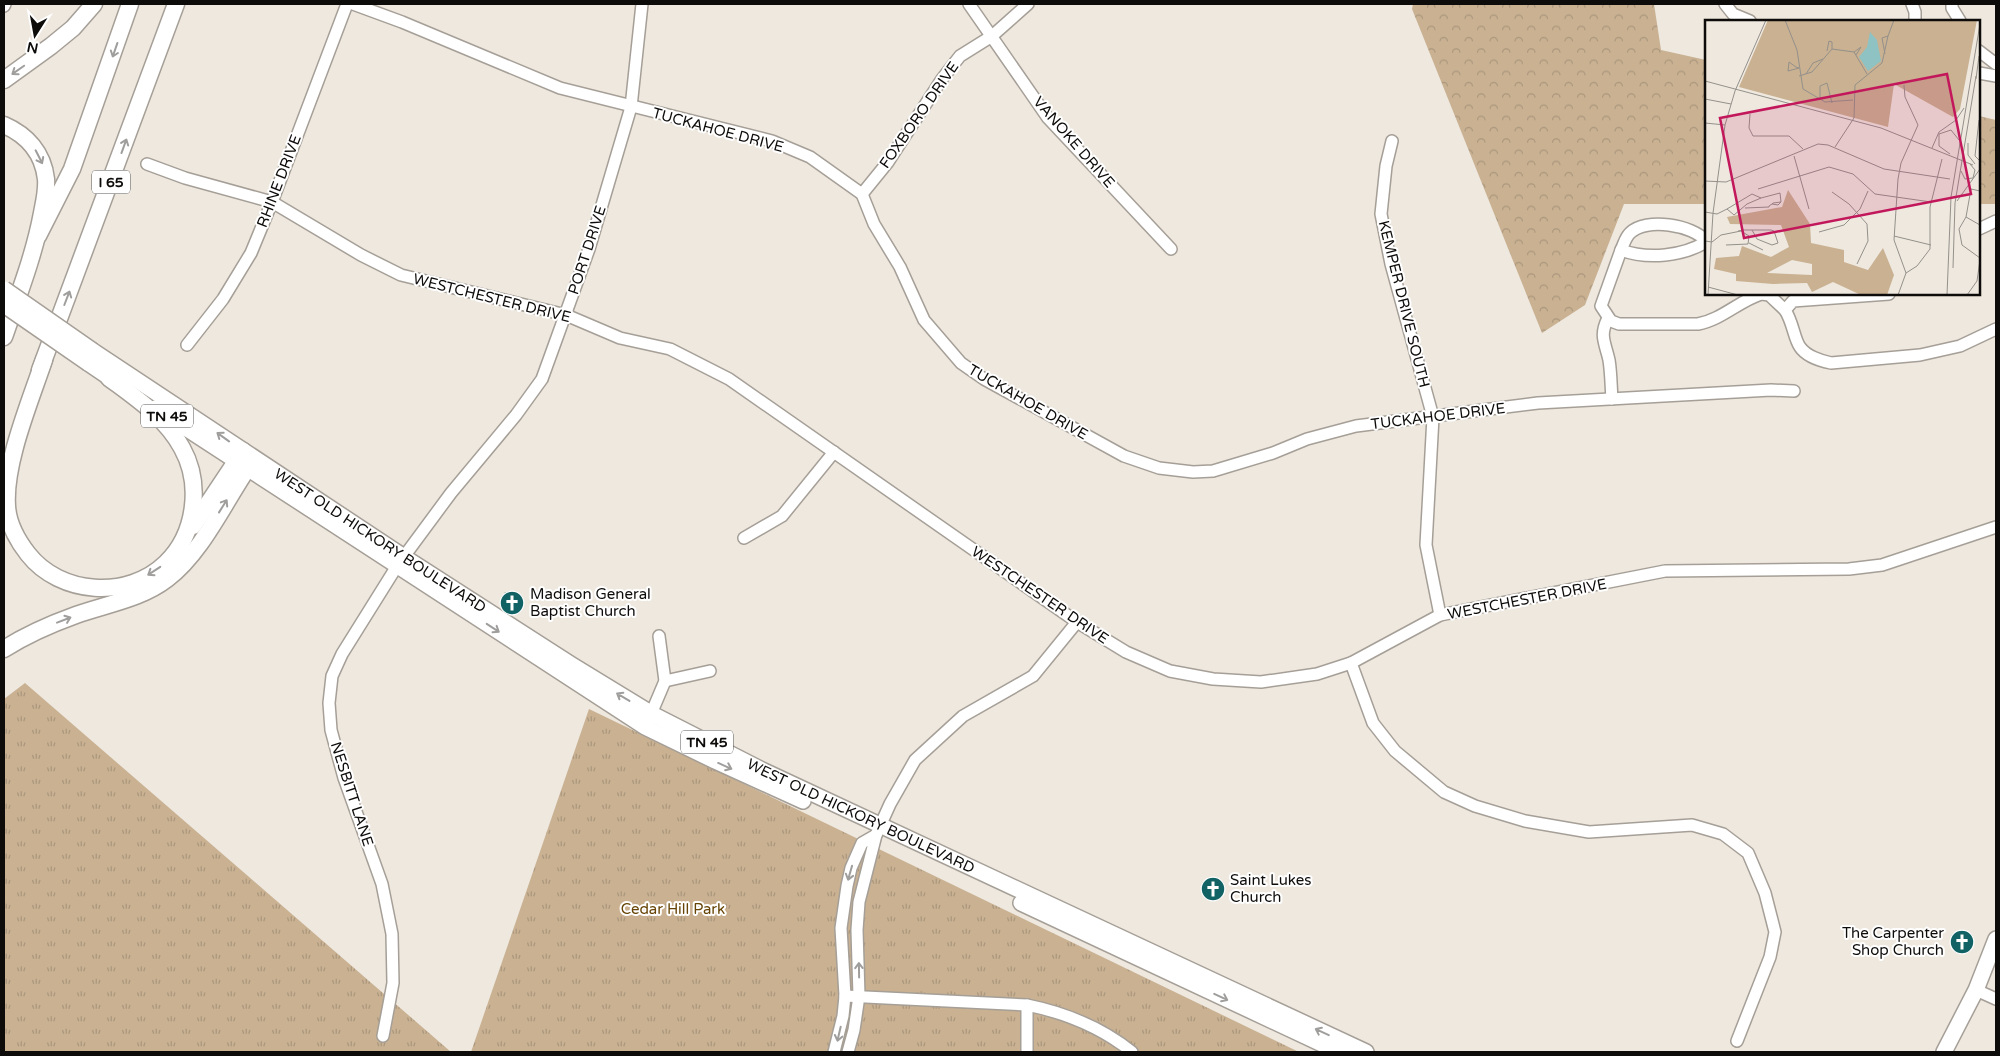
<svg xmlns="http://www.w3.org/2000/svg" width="2000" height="1056" font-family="'Varela Round',sans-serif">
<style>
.forest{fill:url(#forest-crowns)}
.park{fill:url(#park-tufts)}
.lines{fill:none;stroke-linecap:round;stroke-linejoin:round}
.minor-casing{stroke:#a59f97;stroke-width:14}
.major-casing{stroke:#a59f97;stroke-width:18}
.highway-casing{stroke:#a59f97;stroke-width:19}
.minor{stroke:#fff;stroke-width:11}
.major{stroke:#fff;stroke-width:15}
.highway{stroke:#fff;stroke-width:16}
.major-bridge-casing{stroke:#a59f97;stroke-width:18;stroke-linecap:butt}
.major-bridge{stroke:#fff;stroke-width:15}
.oneway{stroke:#9f9e9d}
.labels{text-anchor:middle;stroke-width:4;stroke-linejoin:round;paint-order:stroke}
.shield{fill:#fff;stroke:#565554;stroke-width:1}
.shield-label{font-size:14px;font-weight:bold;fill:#0e0c0a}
.street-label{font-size:15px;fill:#0e0c0a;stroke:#fff}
.poi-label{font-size:15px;fill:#0e0c0a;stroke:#fff;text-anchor:start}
.park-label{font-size:15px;fill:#664405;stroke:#fff}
.inset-road{fill:none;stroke:#94908a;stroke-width:1}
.view{fill:#c2185b;fill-opacity:0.15;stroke:#c2185b;stroke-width:2.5}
.inset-edge{fill:none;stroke:#0e0c0a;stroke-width:2.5}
</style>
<defs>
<pattern id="forest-crowns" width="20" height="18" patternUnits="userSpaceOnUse" patternTransform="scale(1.25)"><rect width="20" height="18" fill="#c9b192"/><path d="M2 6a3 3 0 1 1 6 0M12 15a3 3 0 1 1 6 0" fill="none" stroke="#ab977d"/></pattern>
<pattern id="park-tufts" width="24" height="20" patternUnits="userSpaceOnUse" patternTransform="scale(1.25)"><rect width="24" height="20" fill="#c9b192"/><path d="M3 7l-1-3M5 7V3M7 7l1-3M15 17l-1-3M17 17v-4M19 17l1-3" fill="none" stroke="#ab977d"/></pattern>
</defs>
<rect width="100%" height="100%" fill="#eee8df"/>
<g class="forest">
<path d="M1413,4h241l7,46 45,10v144h-82l-39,101 -43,28 -130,-324z"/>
<path d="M1979,116l17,4v84h-17z"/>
</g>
<g class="park">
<path d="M25,683l426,369h-447v-353z"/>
<path d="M589,709l710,343h-828z"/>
</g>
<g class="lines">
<g class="minor-casing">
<g id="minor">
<path d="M353,4l49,18 158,66 212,53 38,16 52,37 12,30 26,43 24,53 37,43 23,16 140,77 35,12 34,4 20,-1 60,-18 34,-14 49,-13 182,-23 233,-13 23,1"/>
<path d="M969,4l79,114 123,131"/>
<path d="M1725,4l8,10 17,7"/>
<path d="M1912,4l3,8v9"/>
<path d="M1952,4v4l8,13"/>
<path d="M4,6l1,-2"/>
<path d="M1979,51l17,13"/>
<path d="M1979,73l17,3"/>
<path d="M1392,141l-6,25 -5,48 10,50 42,153 -7,128 14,70"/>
<path d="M147,164l38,14 87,24 89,53 40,20 165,40 54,23 50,11 59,30 348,243 49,30 44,19 43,8 48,3 56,-8 34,-11 89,-48 225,-44 184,-2 33,-4 114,-38"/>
<path d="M862,194l26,-32 54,-83 18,-23 32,-20 36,-32"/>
<path d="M1979,229l17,-8"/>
<path d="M1706,241c-13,-16 -60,-24 -76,-8 -5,5 -6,11 -9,17 27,10 62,6 85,-8"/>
<path d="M1621,250l-20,56 10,15 8,3h79c23,-4 41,-23 63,-30"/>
<path d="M1762,294l7,1 16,15"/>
<path d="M1889,294l-96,7 -8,9c8,12 9,29 15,37 6,9 21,14 31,16l89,-8 40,-9 36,-17"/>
<path d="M1608,318c-9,18 -3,24 1,42 2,12 2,26 3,39"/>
<path d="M187,345l36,-46 28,-46 21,-51 75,-198"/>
<path d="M744,538l38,-22 52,-64"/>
<path d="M1351,663l22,60 22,28 49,41 31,14 50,15 64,11 103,-7 31,9 25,19 17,40 10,39 -5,25 -33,84"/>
<path d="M665,681l45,-10"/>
<path d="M648,721l17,-40 -6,-45"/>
<path d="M1976,990l20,9"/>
<path d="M845,996l182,9c39,8 74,22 105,47"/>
<path d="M1027,1005v47"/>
<path d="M383,1036l10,-53 -1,-49 -10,-50 -38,-106 -13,-48 -2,-27 3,-27 10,-22 55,-88 54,-73 65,-78 26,-36 47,-130 42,-142 11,-103"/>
<path d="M834,1052l9,-36 2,-20 -4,-68 6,-42 4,-18 11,-25 14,-8"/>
<path d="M848,1052l6,-22 5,-34 -2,-66 2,-28 17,-67 14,-31 25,-44 48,-44 70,-40 44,-54"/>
</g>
</g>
<g class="major-casing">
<g id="major">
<path id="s1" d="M93,351l311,206 168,108 80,49 112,57 602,281"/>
<path d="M88,363l31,21"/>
<path d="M155,408l490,319 70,34 88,40"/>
<path d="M1021,903l318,149"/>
<path d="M1944,1052l32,-62 20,-51"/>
</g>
</g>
<g class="highway-casing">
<g id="highway">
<path d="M4,80l47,-34 22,-18 21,-24"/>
<path d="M4,125c23,10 39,28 42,54 1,12 -2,23 -4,34 -8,43 -24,83 -38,124"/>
<path d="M38,236l34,-67 58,-165"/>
<path d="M44,360c-14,42 -40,103 -37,146 1,18 10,34 21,48 32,41 100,46 138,9 30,-29 36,-79 16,-115 -16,-30 -46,-50 -73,-70"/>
<path d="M40,370l136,-366"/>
<path d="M193,526l50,-75"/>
<path d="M4,649c22,-14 47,-25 72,-34 31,-11 65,-16 91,-36 37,-28 60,-83 87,-120"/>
</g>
</g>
<use href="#minor" class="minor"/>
<use href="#major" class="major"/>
<use href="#highway" class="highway"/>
<g class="major-bridge-casing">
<g id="major-bridge">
<path d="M4,289l89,62"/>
<path d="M4,305l84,58"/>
</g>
</g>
<use href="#major-bridge" class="major-bridge"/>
</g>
<defs><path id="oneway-shaft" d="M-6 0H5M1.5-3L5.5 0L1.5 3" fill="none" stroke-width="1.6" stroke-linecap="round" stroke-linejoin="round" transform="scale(1.25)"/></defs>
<g class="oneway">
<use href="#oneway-shaft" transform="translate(115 50) rotate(109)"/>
<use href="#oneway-shaft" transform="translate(18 70) rotate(145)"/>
<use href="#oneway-shaft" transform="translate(124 146) rotate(-70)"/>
<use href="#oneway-shaft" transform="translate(39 157) rotate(63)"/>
<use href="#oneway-shaft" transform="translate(67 298) rotate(-69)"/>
<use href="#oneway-shaft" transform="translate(223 437) rotate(-144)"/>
<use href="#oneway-shaft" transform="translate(223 506) rotate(-58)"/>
<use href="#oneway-shaft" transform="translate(154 571) rotate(147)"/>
<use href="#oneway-shaft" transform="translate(64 620) rotate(-21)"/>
<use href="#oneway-shaft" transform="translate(493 628) rotate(33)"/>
<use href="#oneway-shaft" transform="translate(623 697) rotate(-149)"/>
<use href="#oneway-shaft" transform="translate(725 766) rotate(24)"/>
<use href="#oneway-shaft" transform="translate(850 873) rotate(106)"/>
<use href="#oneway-shaft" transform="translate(859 970) rotate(-91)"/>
<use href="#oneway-shaft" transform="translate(1221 997) rotate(25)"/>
<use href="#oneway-shaft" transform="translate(1322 1032) rotate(-155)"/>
<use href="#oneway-shaft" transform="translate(839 1034) rotate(103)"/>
</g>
<defs>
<g id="church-disc" transform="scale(1.25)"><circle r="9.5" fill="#116264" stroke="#fff"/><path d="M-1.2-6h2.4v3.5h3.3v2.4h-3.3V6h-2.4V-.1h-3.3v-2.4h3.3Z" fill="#fff"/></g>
</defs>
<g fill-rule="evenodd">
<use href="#church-disc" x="512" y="603"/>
<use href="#church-disc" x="1213" y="889"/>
<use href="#church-disc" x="1962" y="942"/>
</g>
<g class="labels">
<g class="shield">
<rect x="92" y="170.5" width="38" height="23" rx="4"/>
<rect x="141" y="404.5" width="52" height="23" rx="4"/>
<rect x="681" y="730.5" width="52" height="23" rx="4"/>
</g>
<g class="shield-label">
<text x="111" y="187">I 65</text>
<text x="167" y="421">TN 45</text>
<text x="707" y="747">TN 45</text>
</g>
<g class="street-label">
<text transform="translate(919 115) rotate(-55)" y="5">FOXBORO DRIVE</text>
<text transform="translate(718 130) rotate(15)" y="5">TUCKAHOE DRIVE</text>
<text transform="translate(1074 142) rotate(49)" y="5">VANOKE DRIVE</text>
<text transform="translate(279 181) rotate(-69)" y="5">RHINE DRIVE</text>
<text transform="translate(587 250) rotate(-72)" y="5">PORT DRIVE</text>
<text transform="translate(492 298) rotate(14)" y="5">WESTCHESTER DRIVE</text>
<text transform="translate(1404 304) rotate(76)" y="5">KEMPER DRIVE SOUTH</text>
<text transform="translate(1028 402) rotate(30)" y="5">TUCKAHOE DRIVE</text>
<text transform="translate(1438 416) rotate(-7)" y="5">TUCKAHOE DRIVE</text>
<text dy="5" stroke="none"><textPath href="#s1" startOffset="344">WEST OLD HICKORY BOULEVARD</textPath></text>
<text transform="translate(1040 595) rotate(34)" y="5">WESTCHESTER DRIVE</text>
<text transform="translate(1527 599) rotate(-11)" y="5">WESTCHESTER DRIVE</text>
<text transform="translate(352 794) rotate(72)" y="5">NESBITT LANE</text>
<text dy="5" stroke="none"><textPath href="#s1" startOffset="899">WEST OLD HICKORY BOULEVARD</textPath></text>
</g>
<g class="poi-label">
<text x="530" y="599">Madison General<tspan x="530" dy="17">Baptist Church</tspan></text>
<text x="1230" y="885">Saint Lukes<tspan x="1230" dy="17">Church</tspan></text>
<text x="1944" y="938" text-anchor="end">The Carpenter<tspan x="1944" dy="17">Shop Church</tspan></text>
</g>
<g class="park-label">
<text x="673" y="914">Cedar Hill Park</text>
</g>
</g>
<g transform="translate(1705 20)">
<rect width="275" height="275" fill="#eee8df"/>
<path d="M83,170l22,34 1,19 33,7v12l24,8 15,-22 11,27 -7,20h-26l-28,-13 -21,10 -5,-9 -34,1 -37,-3v-7l-22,-5 2,-11 23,-2 3,-10 29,11 18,-10 -8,-22 -51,-1 -3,-7 55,-10zM87,240l20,4v11l-45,-2z" fill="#c9b192" fill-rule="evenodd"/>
<path d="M63,0h209l-17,89 -7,8 -59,-33 -6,43 -149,-40z" fill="#c9b192"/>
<path d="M165,12l7,8 4,21 -13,10 -9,-14 8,-10z" fill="#8ec2c3"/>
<path class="inset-road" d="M80,0l12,30 6,39 22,13 28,-2M122,31l2,-10 3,1v7M149,32l7,-5 -5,8M180,34l-3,-16 6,-2 6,-16M84,42l7,5 3,1 -11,3zM101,54l7,-11 10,-4M94,56l13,-4 20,-23 22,3 13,22M271,59l3,-23M0,61l176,47 92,37M0,79l26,5M115,80v-14l7,-3 5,20M45,94l-1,14 4,8h36l14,13M274,100l-4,36 5,5M0,103l20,2M263,123v12l7,9M130,127l19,-29 1,-33 27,-22 6,-27M227,128l7,-16 17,-12 8,-12M245,134l-11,-8v-12l12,-4 8,10M89,136l15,53M256,151l4,8 8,-1 2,-8 -5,-6M0,161l21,1 92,-38 10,1 56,24 66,10M53,169l71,-22 24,7 22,20 56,8M275,171l-9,-2 -5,28 -7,12 3,16 18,13M127,172l17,12 18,20 1,17 -11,23M56,178l19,-5 1,9M252,181l23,-32M40,188l24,-1v-1l3,-2 1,-1 8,-1 -3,3 -6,-1M0,192l12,2 10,-5 7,6 13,-11 14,-6 -9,-4 -25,15M261,197l14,8M33,211l5,-1h28l3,1 4,12 -6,2 -15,-6 -5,-9M114,212l25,-7 16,-16 8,-18M189,216l37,9M0,221l7,1 9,-7 20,-4 8,5 -1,8 -22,1M44,223l14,7M248,248l2,-65 21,-127M201,253l11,-7 13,-17v-42l12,-48M3,267l30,8M3,275l5,-82 12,-88 10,-34 31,-71M193,275l8,-22 -12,-33 4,-61 3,-16 17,-38 -13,-28 -1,-12M242,275l4,-98 29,-173M262,275l10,-14 3,-21"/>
<path class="view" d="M242,54l24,120 -227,44 -24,-120z"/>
<rect width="275" height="275" class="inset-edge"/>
</g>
<rect width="2000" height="1056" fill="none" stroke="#0e0c0a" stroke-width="10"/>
<g transform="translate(35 35) rotate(191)" stroke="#ffffff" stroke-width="4" paint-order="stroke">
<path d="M0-4L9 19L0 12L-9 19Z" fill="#0e0c0a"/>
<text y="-8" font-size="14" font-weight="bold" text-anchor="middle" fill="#0e0c0a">N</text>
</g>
</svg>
